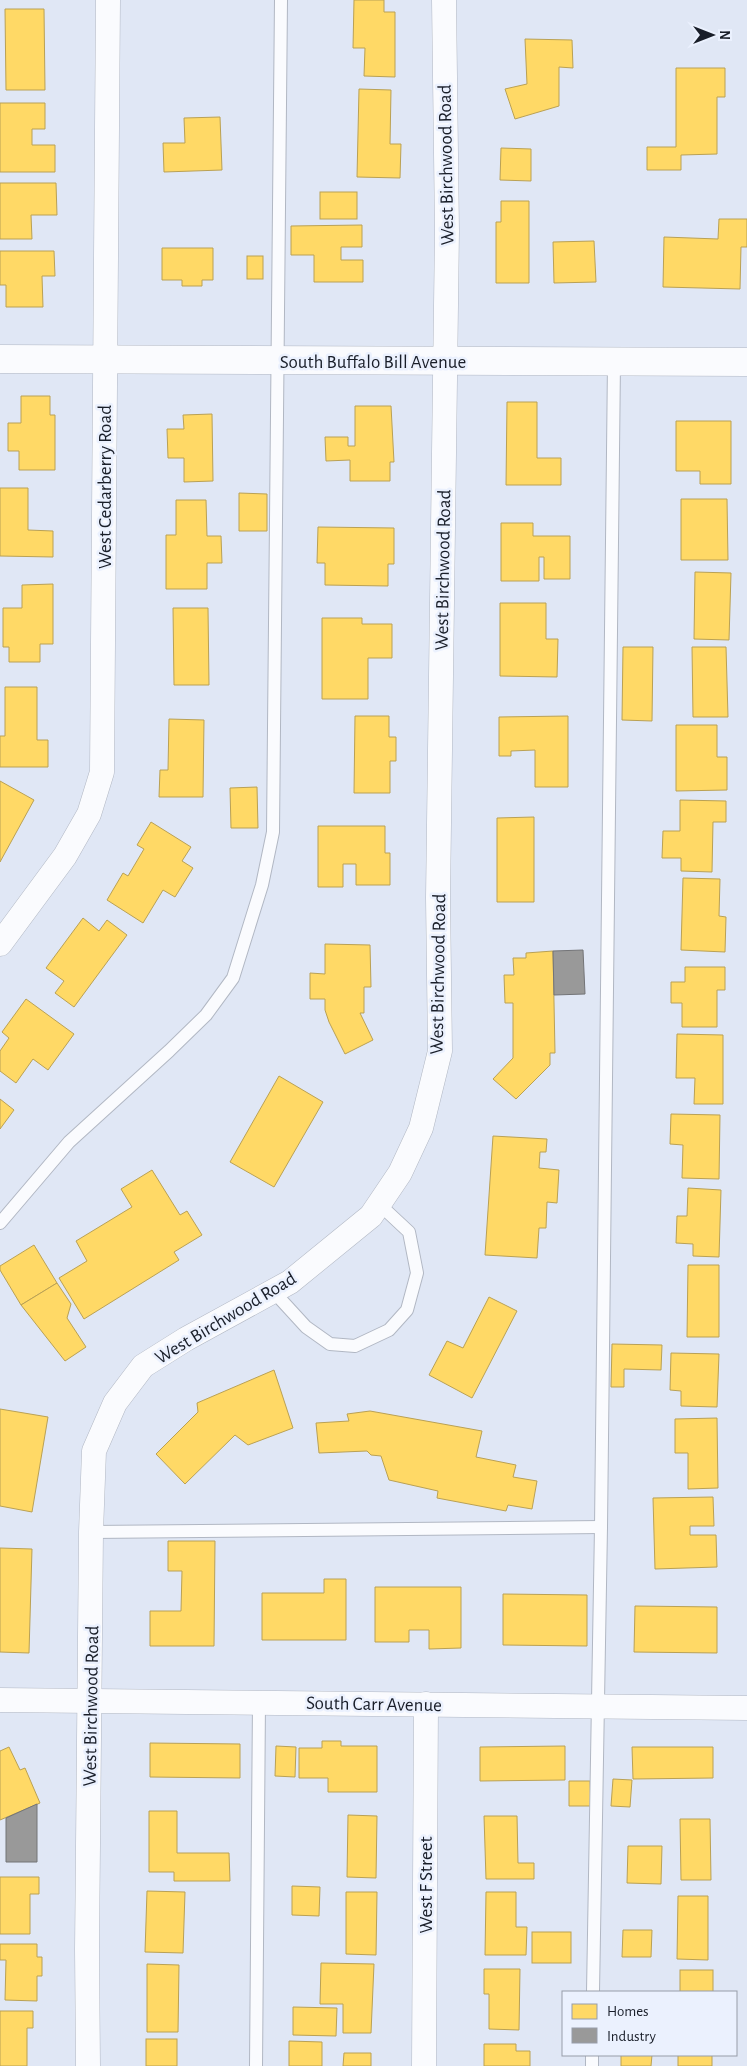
<svg xmlns="http://www.w3.org/2000/svg" width="747" height="2066" font-family="'Alegreya Sans',sans-serif">
<style>
.homes{fill:#ffd966;stroke:#baa154}
.industry{fill:#999;stroke:#737477}
.lines{fill:none;stroke-linecap:round;stroke-linejoin:round}
.lane-casing{stroke:#b1b7c3;stroke-width:14}
.street-casing{stroke:#b1b7c3;stroke-width:25}
.secondary-casing{stroke:#b1b7c3;stroke-width:29}
.lane{stroke:#fafbfe;stroke-width:12}
.street{stroke:#fafbfe;stroke-width:24}
.secondary{stroke:#fafbfe;stroke-width:28}
.labels{text-anchor:middle;stroke-width:5;stroke-linejoin:round;paint-order:stroke}
.street-label{font-size:19px;fill:#191e29;stroke:#ebf1fe}
</style>
<rect width="100%" height="100%" fill="#e0e7f5"/>
<g class="homes">
<path d="M354,0h30v12h11v65l-31,-1 1,-28h-12z"/>
<path d="M5,9h39l1,81h-39z"/>
<path d="M525,39l47,1 1,28 -14,-1v39l-44,13 -10,-30 22,-5z"/>
<path d="M676,68h49v29h-8v57l-36,1v15h-34v-23h29z"/>
<path d="M359,89l32,1 -1,54h11l-1,34 -43,-1z"/>
<path d="M0,103h45v26h-13v16h23v27h-55z"/>
<path d="M220,117l2,53 -58,2 -1,-29h22l-1,-25z"/>
<path d="M501,148l30,1v32l-31,-1z"/>
<path d="M0,183h56l1,32h-26l1,24h-32z"/>
<rect x="320" y="192" width="37" height="27"/>
<path d="M501,201h28v82h-33v-61h5z"/>
<path d="M719,219h28v28h-6l-1,42 -77,-2 1,-50 54,2z"/>
<path d="M362,225v22h-21v13h22v22h-49v-27h-23v-29z"/>
<path d="M594,241l2,41 -42,1 -1,-41z"/>
<path d="M162,248h51v32h-11v6h-20v-6h-20z"/>
<path d="M0,251h54l1,25h-13l1,31h-37v-22h-6z"/>
<rect x="247" y="256" width="16" height="23"/>
<path d="M21,396h29v19h5v55h-36v-19h-11v-28h13z"/>
<path d="M507,402h30v56h24v27h-55z"/>
<path d="M355,406h36l3,56h-4v19h-40v-21l-24,1 -1,-24h23v9h7z"/>
<path d="M212,414l1,67 -29,1v-24h-16l-1,-29h17l-1,-14z"/>
<path d="M676,421h55v63h-31v-13h-24z"/>
<path d="M0,488h28v42l25,1v26l-53,-1z"/>
<path d="M239,493l28,1v37h-28z"/>
<path d="M681,499h46l1,61h-47z"/>
<path d="M176,500h30l1,36h14l1,27h-15v26h-41v-54h10z"/>
<path d="M501,523h32v13h37v43h-26v-22h-5v24h-38z"/>
<path d="M318,527l76,1v36h-6v22l-63,-1v-22h-8z"/>
<path d="M695,572l36,1 -2,67 -35,-1z"/>
<path d="M53,584v60h-13v18h-31v-15h-6v-39h19v-23z"/>
<path d="M500,603h46v36h12l-1,38 -57,-1z"/>
<path d="M173,608h35l1,77h-35z"/>
<path d="M322,618h40v6h30v34h-24v41h-46z"/>
<path d="M623,647h30l-1,74 -30,-1z"/>
<path d="M692,647h34l2,70h-35z"/>
<path d="M5,687h32v53h11v27h-48v-31h5z"/>
<path d="M355,716h34v21h7v24h-6v32h-36z"/>
<path d="M568,716v71h-33v-37l-24,1v5h-12v-39z"/>
<path d="M169,719l35,1 -1,77h-44l1,-27h8z"/>
<path d="M676,725h41v32h10v33l-51,1z"/>
<path d="M0,781l34,19 -34,62z"/>
<path d="M257,787l1,41h-27l-1,-40z"/>
<path d="M680,800l46,1v21h-13l-1,50 -31,-1v-13h-19l1,-27h17z"/>
<path d="M534,817v85h-37v-84z"/>
<path d="M151,822l40,25 -9,14 11,7 -18,29 -12,-7 -20,33 -36,-23 16,-27 5,3 16,-27 -7,-4z"/>
<path d="M318,826h67v27h5v32h-34v-21h-13v23h-25z"/>
<path d="M683,878l37,1 -1,37 7,1 -1,35 -44,-2z"/>
<path d="M83,918l16,13 8,-11 20,15 -53,72 -19,-14 9,-12 -18,-13z"/>
<path d="M325,944l45,1 1,42h-7v26h-4l13,27 -28,14 -16,-32 -4,-12v-11h-15v-26l15,1z"/>
<path d="M553,951l2,102h-5v12l-34,34 -23,-20 20,-21v-55h-8l-1,-28h10l-1,-17h13v-5z"/>
<path d="M685,967h40v23h-8v37h-35v-24h-11v-21h14z"/>
<path d="M26,999l48,35 -26,36 -15,-11 -17,24 -16,-12v-20l9,-13 -7,-6z"/>
<path d="M677,1034l46,1v69h-29l1,-26h-19z"/>
<path d="M279,1076l44,26 -49,85 -44,-25z"/>
<path d="M0,1099l14,11 -14,19z"/>
<path d="M671,1114l49,1 -1,64 -37,-1 1,-33 -13,-1z"/>
<path d="M493,1136l54,3 -1,13h-6l-1,16 20,2 -2,33 -10,-1 -1,26h-7l-2,30 -52,-3z"/>
<path d="M152,1170l28,45 7,-4 15,24 -28,17 5,8 -95,59 -25,-41 28,-17 -11,-20 56,-34 -11,-18z"/>
<path d="M688,1188l33,2 -2,67 -26,-1v-12l-17,-1 1,-27h10z"/>
<path d="M34,1245l23,38 -36,22 -21,-35v-4z"/>
<path d="M688,1265h31v72h-32z"/>
<path d="M57,1283l14,21 -4,14 19,29 -21,14 -44,-56z"/>
<path d="M489,1297l28,14 -45,87 -43,-23 18,-34 16,7z"/>
<path d="M612,1344l50,1 -1,25 -37,-1v18h-13z"/>
<path d="M671,1353l48,1 -2,53 -36,-1v-15l-11,-1z"/>
<path d="M274,1370l19,58 -45,17 -13,-10 -50,49 -29,-30 42,-42 -1,-9z"/>
<path d="M0,1409l48,8 -16,95 -32,-6z"/>
<path d="M370,1411l112,20 -6,26 40,8 -3,12 24,4 -5,28 -24,-4 -2,6 -69,-13 1,-7 -49,-11 -8,-24 -10,-1 -4,-4 -48,2 -3,-30 33,-2 -2,-7z"/>
<path d="M717,1418l1,70 -30,1v-36h-13v-34z"/>
<path d="M713,1497l1,29h-24v9h26l1,32 -62,2 -2,-71z"/>
<path d="M168,1541h47l-1,105h-64v-35h31l1,-40h-14z"/>
<path d="M0,1548l32,1 -3,104 -29,-1z"/>
<path d="M324,1579h22v61h-84v-47h62z"/>
<path d="M375,1587h86v61l-32,1v-19h-20v12h-34z"/>
<path d="M503,1594l84,1v51l-84,-1z"/>
<path d="M635,1606l82,1v46l-83,-1z"/>
<path d="M322,1741h19v5h36v46h-49v-14h-29v-30h23z"/>
<path d="M150,1743l90,1v34l-90,-1z"/>
<path d="M276,1746l20,1 -1,30 -20,-1z"/>
<path d="M565,1746v34l-85,1v-34z"/>
<path d="M9,1747l11,23 5,-2 15,35 -40,17v-69z"/>
<path d="M632,1747h81v31l-80,1z"/>
<path d="M613,1779l19,1 -2,27 -19,-1z"/>
<path d="M569,1781h21l1,25h-22z"/>
<path d="M149,1811h28v42h52l1,28h-56v-9h-25z"/>
<path d="M348,1815l29,1 -1,62 -29,-1z"/>
<path d="M484,1816h33l1,47h16v16h-48z"/>
<path d="M680,1819h30l1,61h-30z"/>
<path d="M628,1846h34l-1,38 -34,-1z"/>
<path d="M0,1877h39v17h-9v40h-30z"/>
<path d="M292,1886l28,1 -1,29 -27,-1z"/>
<path d="M147,1891l38,1 -2,61 -38,-1z"/>
<path d="M346,1892h31l-1,63 -30,-1z"/>
<path d="M486,1892h30v35h11l-1,28h-41z"/>
<path d="M678,1896h30v64l-31,-1z"/>
<path d="M623,1930h29l-1,27h-29z"/>
<rect x="532" y="1932" width="39" height="31"/>
<path d="M0,1944h37v13h5v19h-5v25l-32,-1 1,-40h-6z"/>
<path d="M321,1963l53,1 -3,69h-28v-29h-23z"/>
<path d="M147,1964l32,1 -1,67h-31z"/>
<path d="M484,1969h36l-1,61 -30,-1v-35h-5z"/>
<rect x="680" y="1970" width="33" height="22"/>
<path d="M293,2007l44,1 -1,28 -43,-1z"/>
<path d="M0,2011h33v17h-6v38h-27z"/>
<rect x="146" y="2039" width="31" height="27"/>
<path d="M289,2041l33,1v24h-33z"/>
<path d="M484,2044h32v7h14v15h-46z"/>
<path d="M344,2053h27v13h-28z"/>
<path d="M621,2055h31l-1,11h-30z"/>
<rect x="678" y="2055" width="34" height="11"/>
</g>
<g class="industry">
<path d="M583,950l2,44 -31,1 -1,-44z"/>
<path d="M37,1804v58h-31v-44z"/>
</g>
<g class="lines">
<g class="lane-casing">
<g id="lane">
<path d="M0,1223l69,-81 100,-91 37,-36 27,-37 29,-93 11,-53 8,-832"/>
<path d="M273,1291l33,36 24,17 25,2 34,-16 18,-20 10,-37 -8,-41 -30,-28"/>
<path d="M91,1532l510,-5"/>
<path d="M593,1992l8,-465 13,-1165"/>
<path d="M256,2066l3,-364"/>
<path d="M592,2066v-11"/>
</g>
</g>
<g class="street-casing">
<g id="street">
<path d="M0,944l65,-88 24,-42 13,-42 6,-772"/>
<path d="M0,1700l747,8"/>
<path d="M88,2066l-1,-117 4,-417 3,-81 21,-48 28,-37 43,-27 104,-57 81,-66 29,-43 21,-45 19,-77 -2,-153 9,-667 -3,-231"/>
<path d="M424,2066l2,-362"/>
</g>
</g>
<g class="secondary-casing">
<path id="secondary" d="M0,359l747,3"/>
</g>
<use href="#lane" class="lane"/>
<use href="#street" class="street"/>
<use href="#secondary" class="secondary"/>
</g>
<g class="labels">
<g class="street-label">
<text transform="translate(445 165) rotate(-91)" y="7">West Birchwood Road</text>
<text x="373" y="368">South Buffalo Bill Avenue</text>
<text transform="translate(104 487) rotate(-90)" y="7">West Cedarberry Road</text>
<text transform="translate(442 570) rotate(-89)" y="7">West Birchwood Road</text>
<text transform="translate(437 974) rotate(-89)" y="7">West Birchwood Road</text>
<text transform="translate(225 1317) rotate(-31)" y="7">West Birchwood Road</text>
<text transform="translate(374 1703) rotate(1)" y="7">South Carr Avenue</text>
<text transform="translate(90 1706) rotate(-89)" y="7">West Birchwood Road</text>
<text transform="translate(425 1885) rotate(-90)" y="7">West F Street</text>
</g>
</g>
<rect x="562" y="1991" width="175" height="65" fill="#ebf1fe" stroke="#979da9"/>
<rect x="572" y="2004" width="25" height="15" fill="#ffd966" stroke="#979da9"/>
<text x="607" y="2016" font-size="15" fill="#191e29">Homes</text>
<rect x="572" y="2028" width="25" height="15" fill="#999999" stroke="#979da9"/>
<text x="607" y="2041" font-size="15" fill="#191e29">Industry</text>
<g transform="translate(712 35) rotate(90)" stroke="#ebf1fe" stroke-width="4" paint-order="stroke">
<path d="M0-4L9 19L0 12L-9 19Z" fill="#191e29"/>
<text y="-8" font-size="14" font-weight="bold" text-anchor="middle" fill="#191e29">N</text>
</g>
</svg>
